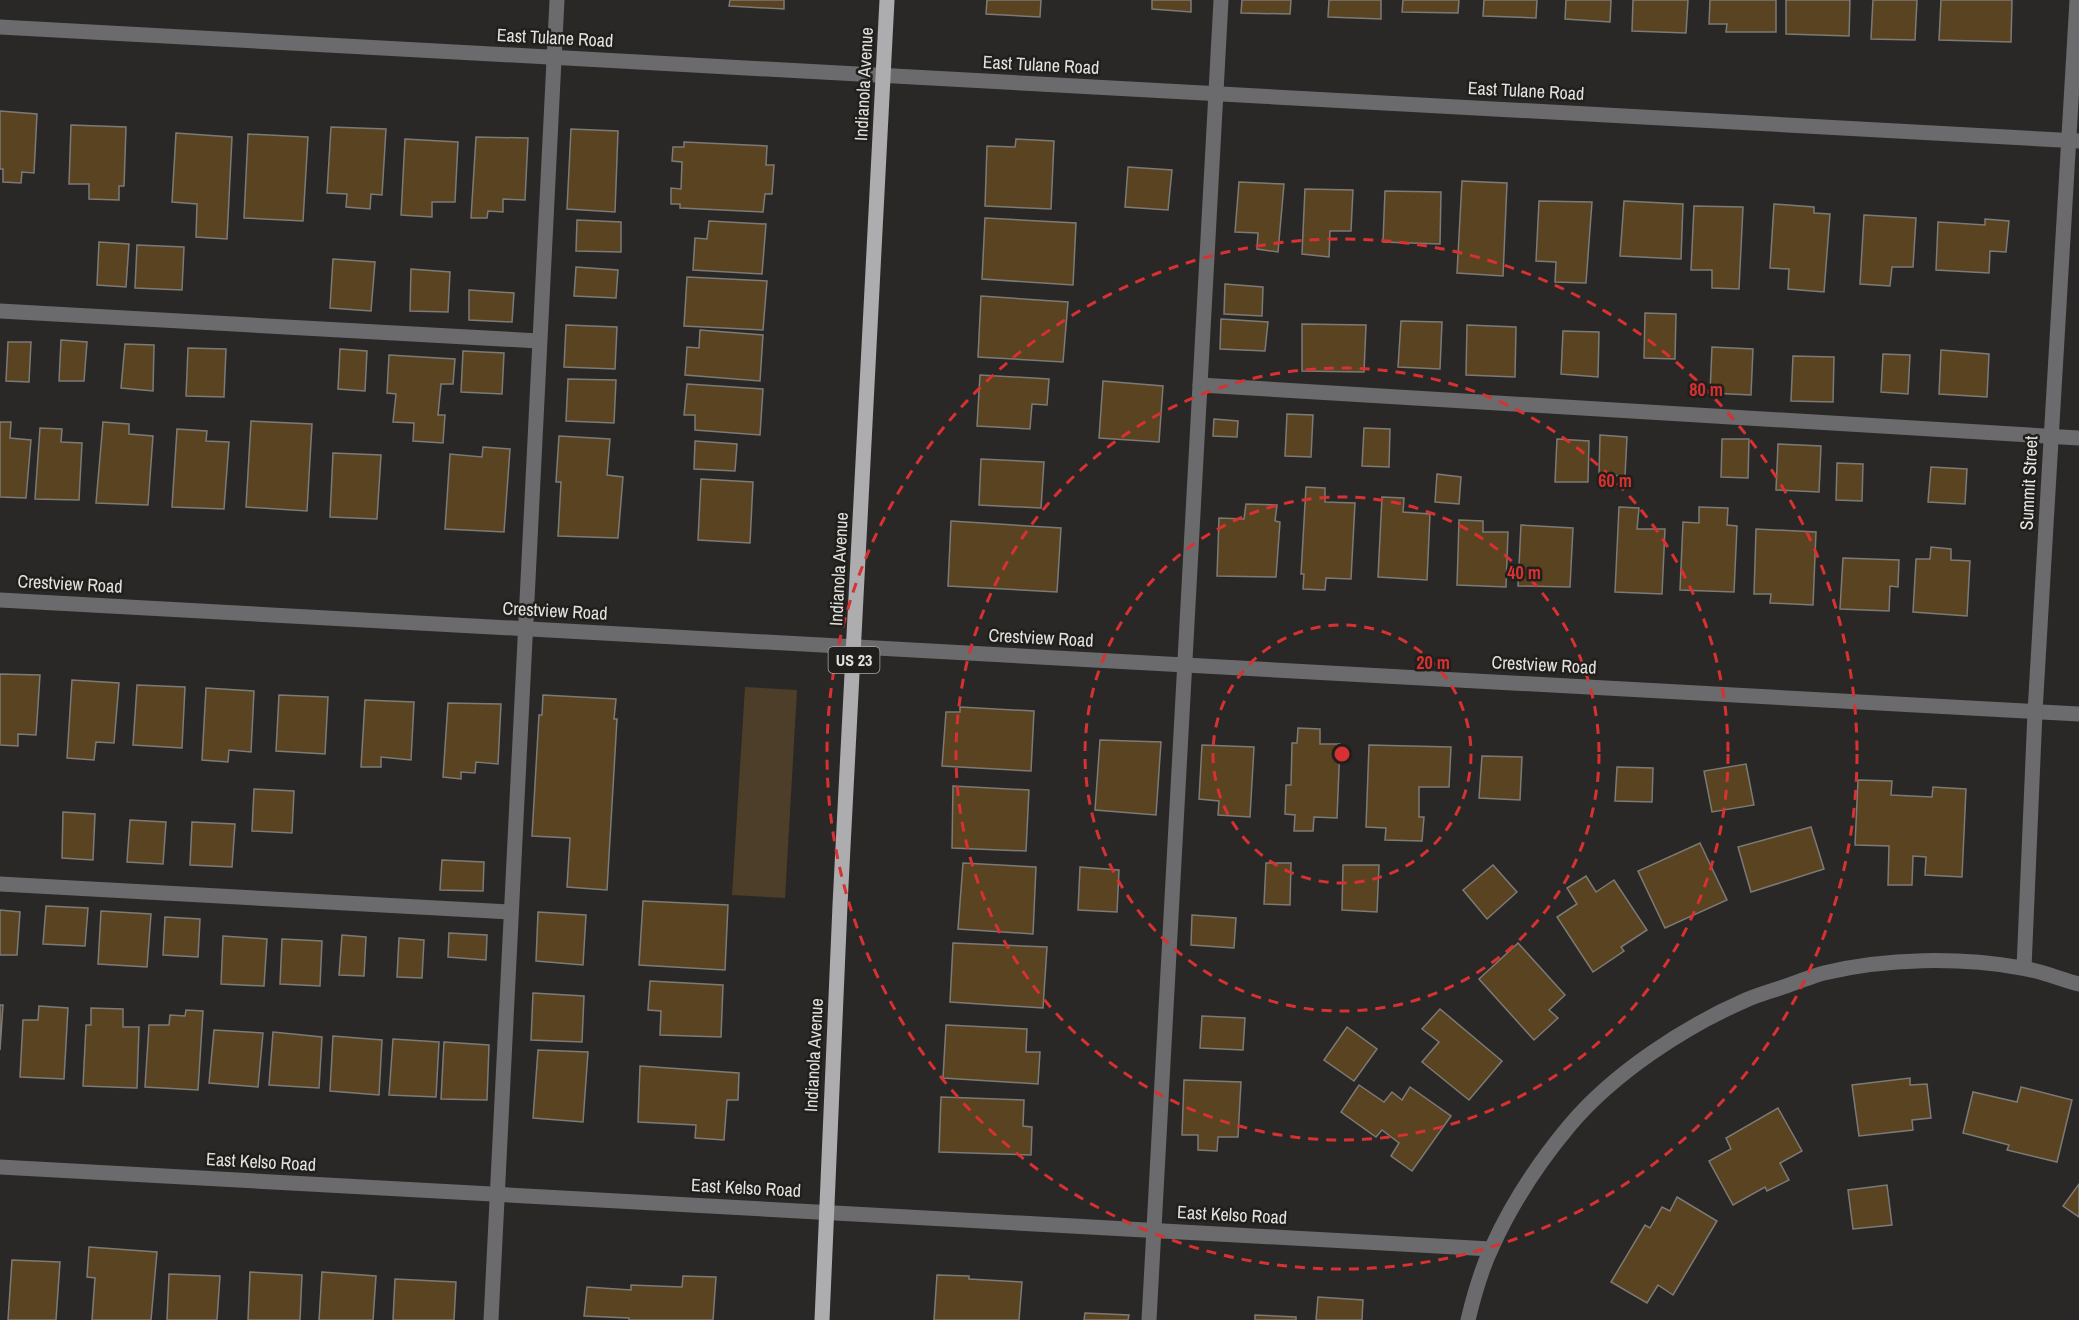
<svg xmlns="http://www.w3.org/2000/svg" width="2079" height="1320" font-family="'Archivo Narrow',sans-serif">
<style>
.green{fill:#4d3e29}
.building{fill:#5a4320;stroke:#7c7a77;stroke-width:1.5}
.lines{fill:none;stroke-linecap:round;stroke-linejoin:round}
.minor{stroke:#6b6a6c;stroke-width:15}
.major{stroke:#adacaf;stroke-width:15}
.ring{fill:none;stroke:#d73131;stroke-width:3;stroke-dasharray:10 8}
.labels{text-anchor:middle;stroke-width:5;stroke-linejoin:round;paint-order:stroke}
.shield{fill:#211f1c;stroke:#a9a8a5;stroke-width:1.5}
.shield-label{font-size:16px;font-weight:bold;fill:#e3e2e0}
.street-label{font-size:18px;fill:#e3e2e0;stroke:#211f1c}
.centre{fill:#d73131;stroke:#211f1c;stroke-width:3}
.ring-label{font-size:18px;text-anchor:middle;font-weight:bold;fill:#d73131;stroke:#211f1c;stroke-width:5;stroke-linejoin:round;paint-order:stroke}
</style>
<rect width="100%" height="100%" fill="#2a2826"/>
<path class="green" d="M745,687l52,3 -12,208 -53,-3z"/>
<g class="building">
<path d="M730,0h54v9l-55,-3z"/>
<path d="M987,0h54l-1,17 -54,-3z"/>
<path d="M1152,0h39v12l-39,-3z"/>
<path d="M1242,0h49l-1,14 -49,-1z"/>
<path d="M1329,0h52v19l-53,-2z"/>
<path d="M1403,0h56l-1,13 -56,-1z"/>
<path d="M1484,0h53l-1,18 -53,-2z"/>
<path d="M1566,0h45l-1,22 -45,-3z"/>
<path d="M1633,0h55l-2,33 -54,-2z"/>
<path d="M1710,0h66v32h-50l1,-8h-18z"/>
<path d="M1786,0h64l-1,36 -63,-2z"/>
<path d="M1873,0h44l-2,40 -44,-1z"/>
<path d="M1941,0h71l-1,42 -72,-2z"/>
<path d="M0,111l37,3 -3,59 -12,-1 -1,11 -18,-1v-13h-3z"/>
<path d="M71,125l55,2 -2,59h-5v14l-30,-1v-15h-20z"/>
<path d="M331,127l55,2 -4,66 -11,-1 -1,15 -24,-2 1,-13 -20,-1z"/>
<path d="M571,129l47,2 -3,81 -48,-3z"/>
<path d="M176,133l56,4 -5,102 -31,-2 1,-33 -25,-2z"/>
<path d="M248,134l60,3 -5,84 -59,-3z"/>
<path d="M476,137l52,1 -3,62 -22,-1v13l-15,-1 -1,7h-16z"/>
<path d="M405,139l53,3 -3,60h-23v15l-31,-2z"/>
<path d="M1016,139l38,2 -3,68 -66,-3 2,-60 28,1z"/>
<path d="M684,142l83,4 -1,19h8l-2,29h-7l-2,18 -83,-4v-4h-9v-16l10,1 1,-27 -10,-1 1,-14h11z"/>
<path d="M1128,167l44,3 -4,40 -43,-3z"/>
<path d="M1462,181l45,2 -4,93 -46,-3z"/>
<path d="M1239,182l45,2 -6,68 -21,-3 1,-16 -23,-1z"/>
<path d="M1305,189l48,1 -2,41h-21l-1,26 -27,-3z"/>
<path d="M1385,191l56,1 -1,52 -57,-2z"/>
<path d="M1539,201l53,1 -6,81 -31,-1 1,-20 -20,-1z"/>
<path d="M1624,201l59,3 -2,55 -61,-3z"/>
<path d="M1774,204l40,3v6l16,1 -6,78 -36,-3 1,-20 -19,-1z"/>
<path d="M1694,206l49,1 -4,82 -27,-1v-18h-21z"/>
<path d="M1864,215l52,3 -3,49h-21l-2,19 -30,-2z"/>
<path d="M985,218l91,5 -3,62 -91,-6z"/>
<path d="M1985,219l24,2 -3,31 -16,-1 -1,22 -53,-3 2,-48 47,3z"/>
<path d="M577,220l44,2v30l-45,-1z"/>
<path d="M709,221l57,3 -4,50 -69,-4 2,-32 12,1z"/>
<path d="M99,242l30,2 -3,43 -29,-2z"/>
<path d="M137,245l47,2 -2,43 -47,-2z"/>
<path d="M333,259l42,3 -4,49 -41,-3z"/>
<path d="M576,267l42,3 -2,28 -42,-2z"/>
<path d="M411,269l39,3 -2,40 -38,-1z"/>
<path d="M687,277l80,4 -4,49 -79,-4z"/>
<path d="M1225,284l38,3 -1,29 -38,-2z"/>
<path d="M469,290l45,3 -2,29 -43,-2z"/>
<path d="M981,296l87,6 -5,60 -85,-5z"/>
<path d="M1645,313l31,1 -1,45 -31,-1z"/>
<path d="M1221,319l47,3 -3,29 -45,-2z"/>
<path d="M1401,321l41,1 -2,47 -42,-2z"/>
<path d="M1302,324l64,1 -2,47 -62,-1z"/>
<path d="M566,325l51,2 -2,42 -51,-2z"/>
<path d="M1467,325l49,2 -1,50 -49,-2z"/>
<path d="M700,330l63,5 -3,46 -75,-6 2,-28 12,1z"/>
<path d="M1563,331l36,1 -1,45 -37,-3z"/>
<path d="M61,340l26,2 -3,39h-25z"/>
<path d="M8,342h23l-2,40 -23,-1z"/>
<path d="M125,344l29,1 -1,46 -32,-3z"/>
<path d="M1712,347l41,2 -2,46 -41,-2z"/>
<path d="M188,348l38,1 -2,48 -38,-1z"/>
<path d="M340,349l27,2 -2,40 -27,-2z"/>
<path d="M1941,350l48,4 -2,43 -48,-3z"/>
<path d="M463,351l41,2 -2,41 -41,-2z"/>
<path d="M1883,354l27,1 -2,39 -27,-2z"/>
<path d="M389,355l66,4 -2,25h-12l-3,31h7l-2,28 -30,-2 1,-18 -21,-1 3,-28 -9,-1z"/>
<path d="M1793,356l41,1 -1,45 -42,-1z"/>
<path d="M980,375l69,4 -2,26 -15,-1 -2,25 -53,-3z"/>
<path d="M568,379l48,1 -2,43 -48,-2z"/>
<path d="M1103,381l60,5 -4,56 -60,-4z"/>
<path d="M687,384l76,5 -3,46 -65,-5v-15h-11z"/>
<path d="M1287,414l26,1 -2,42 -26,-1z"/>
<path d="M1214,419l24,2 -1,16 -24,-1z"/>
<path d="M251,421l61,3 -5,87 -61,-4z"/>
<path d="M0,422h11l-1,16 21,2 -5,58 -26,-1z"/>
<path d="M103,422l26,2v10l24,2 -5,69 -52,-2z"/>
<path d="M40,428l22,1 -1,13 21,1 -3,57 -44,-1z"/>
<path d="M1364,428l26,1 -1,38 -27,-1z"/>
<path d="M177,429l30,2 -1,10 23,1 -5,67 -52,-2z"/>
<path d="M1600,435l27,2 -2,39 -26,-1z"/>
<path d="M559,436l51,3 -3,36 16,2 -5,61 -60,-2 3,-54h-5z"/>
<path d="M1557,439l32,2 -1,41h-33z"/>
<path d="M1722,439h27l-1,39 -27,-1z"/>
<path d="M695,441l42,3 -2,27 -41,-2z"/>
<path d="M1778,444l43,2 -2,46 -43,-2z"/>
<path d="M483,447l27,2 -6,83 -59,-3 5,-75 32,3z"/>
<path d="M333,453l48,2 -4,64 -47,-2z"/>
<path d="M981,459l63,3 -3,46 -62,-3z"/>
<path d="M1837,463l26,1 -1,37 -26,-1z"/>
<path d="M1931,467l36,2 -2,35 -37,-2z"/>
<path d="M1437,474l24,3 -2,27 -24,-2z"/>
<path d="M701,479l52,3 -3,61 -52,-3z"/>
<path d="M1306,487l19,1v14l30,1 -4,76 -25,-1 -1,12 -22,-1 1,-15h-3z"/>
<path d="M1382,497l22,1 -1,14 27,2 -3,66 -49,-3z"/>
<path d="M1246,504l31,1 -2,16 5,1 -4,55 -59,-1 2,-58 25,1z"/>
<path d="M1619,507l20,1 -2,21h28l-3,65 -47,-2z"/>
<path d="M1699,507l29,1 -1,17 10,1 -3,66 -54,-2 3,-68 16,1z"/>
<path d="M1459,520l24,1v11h25l-2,55 -49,-2z"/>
<path d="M951,521l110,7 -4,64 -109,-6z"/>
<path d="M1521,525l52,3 -3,59 -52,-1z"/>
<path d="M1756,529l60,3 -3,73 -43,-2 1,-9h-17z"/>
<path d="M1931,547l20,2v11l19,1 -3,55 -54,-4 3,-53h14z"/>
<path d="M1843,558l56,2 -1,27 -8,-1 -1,25 -49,-2z"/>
<path d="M0,674l40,1 -4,60 -18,-1v12l-18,-1z"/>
<path d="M72,680l47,3 -5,60 -18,-1 -2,18 -27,-2z"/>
<path d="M137,685l48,2 -3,61 -49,-3z"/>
<path d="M206,688l48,3 -3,61 -22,-2 -1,12 -26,-2z"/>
<path d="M279,695l49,2 -3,57 -49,-3z"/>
<path d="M543,695l73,4 -2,20h3l-10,171 -40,-3 3,-49 -38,-2 7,-121h3z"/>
<path d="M365,700l49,2 -3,58 -30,-3v10h-20z"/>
<path d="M448,703l53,1 -3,60 -22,-2 -1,11 -14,-1v7l-18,-2z"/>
<path d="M960,707l74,4 -3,60 -89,-5 4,-54h14z"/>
<path d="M1298,728l22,1v15h20l-3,74 -23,-1 -1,14h-19l1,-16 -10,-1 1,-29h5l1,-42h5z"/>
<path d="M1100,740l61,2 -5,73 -61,-5z"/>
<path d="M1202,745l52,2 -4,70 -32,-2 1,-14 -20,-2z"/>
<path d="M1369,745l82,2 -2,40h-30v30h5l-2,24 -37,-1 1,-12 -20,-1z"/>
<path d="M1482,756l40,1 -2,43 -41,-2z"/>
<path d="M1746,764l8,41 -42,7 -8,-41z"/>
<path d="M1617,767l36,1 -1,34 -37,-1z"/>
<path d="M1858,780l34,1 -1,14 41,2 1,-10 33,2 -4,88 -37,-2 1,-18 -13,-1 -1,29h-24l1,-39 -34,-1z"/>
<path d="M953,786l76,4 -3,61 -74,-3z"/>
<path d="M254,789l40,2 -2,42 -40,-2z"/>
<path d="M63,812l32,2 -2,46 -31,-2z"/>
<path d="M130,820l36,2 -3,42 -36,-2z"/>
<path d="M192,822l43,2 -3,43 -42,-2z"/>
<path d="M1811,827l13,42 -73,23 -13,-45z"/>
<path d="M1700,843l27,57 -62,28 -27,-57z"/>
<path d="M442,860l42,2 -1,29 -43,-1z"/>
<path d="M963,863l73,4 -3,67 -75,-5z"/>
<path d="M1266,863h25l-1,42 -26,-1z"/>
<path d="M1343,865h36l-2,47 -35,-2z"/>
<path d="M1493,865l24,27 -30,27 -24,-29z"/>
<path d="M1080,867l39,3 -2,42 -39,-2z"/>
<path d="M1586,876l10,16 18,-12 33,50 -26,17 3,4 -31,21 -36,-55 20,-13 -10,-16z"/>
<path d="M643,901l85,4 -3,65 -86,-5z"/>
<path d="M46,906l42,2 -3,38 -42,-2z"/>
<path d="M0,910l20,2 -3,43h-17z"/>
<path d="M101,911l50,3 -4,53 -49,-3z"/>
<path d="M538,912l48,3 -3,50 -47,-4z"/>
<path d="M1192,915l44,3 -2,30 -43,-3z"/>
<path d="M165,917l35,2 -2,38 -35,-2z"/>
<path d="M449,933l38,2 -1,25 -38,-3z"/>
<path d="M342,935l24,2 -2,39 -25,-1z"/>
<path d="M223,936l44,3 -3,47 -43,-2z"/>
<path d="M399,938l25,2 -2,38 -25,-1z"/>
<path d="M282,939l40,2 -2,45 -40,-2z"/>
<path d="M953,943l94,4 -4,61 -93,-6z"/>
<path d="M1518,943l47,52 -16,15 9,8 -24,22 -55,-61z"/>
<path d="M650,981l73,4 -2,52 -61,-2 1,-24 -13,-1z"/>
<path d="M533,993l51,3 -2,46 -51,-2z"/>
<path d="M0,1005h3l-3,45z"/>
<path d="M39,1006l29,2 -4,71 -44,-2 3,-57h15z"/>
<path d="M91,1008l32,1v18h16l-2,61 -54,-2 3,-61h5z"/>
<path d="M1440,1009l62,52 -33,39 -47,-38 17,-20 -17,-13z"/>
<path d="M186,1010l17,1 -5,79 -53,-3 4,-62h20l1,-10 15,1z"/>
<path d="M1202,1016l43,2 -2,32 -43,-2z"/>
<path d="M946,1025l81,4 -1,23h14l-2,32 -95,-6z"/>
<path d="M1347,1027l30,22 -23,32 -30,-21z"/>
<path d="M214,1030l49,3 -5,54 -49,-4z"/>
<path d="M273,1032l49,5 -3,51 -50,-3z"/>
<path d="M333,1036l49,4 -3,55 -49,-4z"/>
<path d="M393,1039l46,3 -3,55 -47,-2z"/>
<path d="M444,1042l45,3 -2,55 -46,-1z"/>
<path d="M538,1050l50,2 -5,70 -50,-4z"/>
<path d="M640,1066l99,7 -1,27h-11l-3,40 -29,-2 1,-13 -58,-3z"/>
<path d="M1910,1078v7l17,-1 4,34 -19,2 1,10 -54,6 -7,-51z"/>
<path d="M1184,1080l57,2 -3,55h-20l-1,14 -19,-1v-15h-16z"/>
<path d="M1359,1085l25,17 8,-10 10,8 8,-13 41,29 -39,55 -21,-15 8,-13 -17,-13 -6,7 -35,-25z"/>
<path d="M2021,1087l51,13 -15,62 -50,-12 2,-5 -46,-12 10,-41 44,10z"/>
<path d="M941,1097l83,3 -1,26 9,1 -1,28 -92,-3z"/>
<path d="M1778,1108l24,43 -22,12 9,17 -22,11 -2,-4 -32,18 -24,-44 22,-12 -5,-11z"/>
<path d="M2079,1184v33l-16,-11z"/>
<path d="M1887,1185l5,40 -39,4 -5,-39z"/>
<path d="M1677,1197l40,24 -44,74 -15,-10 -11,18 -36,-21 34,-57 5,3 12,-21 8,4z"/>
<path d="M89,1247l68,5 -6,68h-59l3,-42 -8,-1z"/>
<path d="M12,1260l48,2 -4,58h-48z"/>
<path d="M250,1272l52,3 -2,45h-52z"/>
<path d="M322,1272l54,4 -3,44h-54z"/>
<path d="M169,1274l51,2 -3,44h-50z"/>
<path d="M937,1275l32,1v3l53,3 -3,38h-85z"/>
<path d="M683,1276l33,1 -3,43h-84v-2l-45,-2 3,-29 44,3v-5l51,2z"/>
<path d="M395,1279l61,3 -2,38h-61z"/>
<path d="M1318,1297l45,3 -1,20h-46z"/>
<path d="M1085,1313l44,2 -1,5h-44z"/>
<path d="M1255,1315l41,2v3h-41z"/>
</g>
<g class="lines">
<g class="minor">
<path d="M0,27l2079,114"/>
<path d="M0,311l539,30"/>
<path d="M1200,385l879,53"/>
<path d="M0,600l2079,114"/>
<path d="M0,884l511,28"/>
<path d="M2024,968l11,-256 42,-712"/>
<path d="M0,1167l1491,82"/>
<path d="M491,1320l66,-1320"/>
<path d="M1149,1320l72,-1320"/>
<path d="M1468,1320c6,-25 13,-50 24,-73 20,-44 47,-85 78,-122 44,-52 114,-98 176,-125 14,-6 29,-10 43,-15 12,-4 23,-9 35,-12 62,-15 135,-16 198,-5 19,3 38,11 57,16"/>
</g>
<path class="major" d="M822,1320l18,-415 47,-905"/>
</g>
<g class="ring">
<circle cx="1342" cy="754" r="129"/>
<circle cx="1342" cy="754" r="257"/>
<circle cx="1342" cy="754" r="386"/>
<circle cx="1342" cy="754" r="515"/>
</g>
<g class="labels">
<rect class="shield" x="828.5" y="647" width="51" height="26" rx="4.5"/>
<g class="shield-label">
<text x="854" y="666">US 23</text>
</g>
<g class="street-label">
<text transform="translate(555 38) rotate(3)" y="6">East Tulane Road</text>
<text transform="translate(1041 65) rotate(3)" y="6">East Tulane Road</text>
<text transform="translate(864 84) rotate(-87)" y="6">Indianola Avenue</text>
<text transform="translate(1526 91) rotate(3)" y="6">East Tulane Road</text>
<text transform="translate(2029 483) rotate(-87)" y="6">Summit Street</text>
<text transform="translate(839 569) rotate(-87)" y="6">Indianola Avenue</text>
<text transform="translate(70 584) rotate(3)" y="6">Crestview Road</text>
<text transform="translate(555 611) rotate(3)" y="6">Crestview Road</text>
<text transform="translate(1041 638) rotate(3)" y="6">Crestview Road</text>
<text transform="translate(1544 665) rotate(3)" y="6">Crestview Road</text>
<text transform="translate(814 1055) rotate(-87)" y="6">Indianola Avenue</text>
<text transform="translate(261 1162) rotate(3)" y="6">East Kelso Road</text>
<text transform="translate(746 1188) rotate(3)" y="6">East Kelso Road</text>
<text transform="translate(1232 1215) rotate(3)" y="6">East Kelso Road</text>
</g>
</g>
<circle cx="1342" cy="754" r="9" class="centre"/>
<g class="ring-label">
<text x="1706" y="396">80 m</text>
<text x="1615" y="487">60 m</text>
<text x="1524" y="579">40 m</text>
<text x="1433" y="669">20 m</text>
</g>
</svg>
